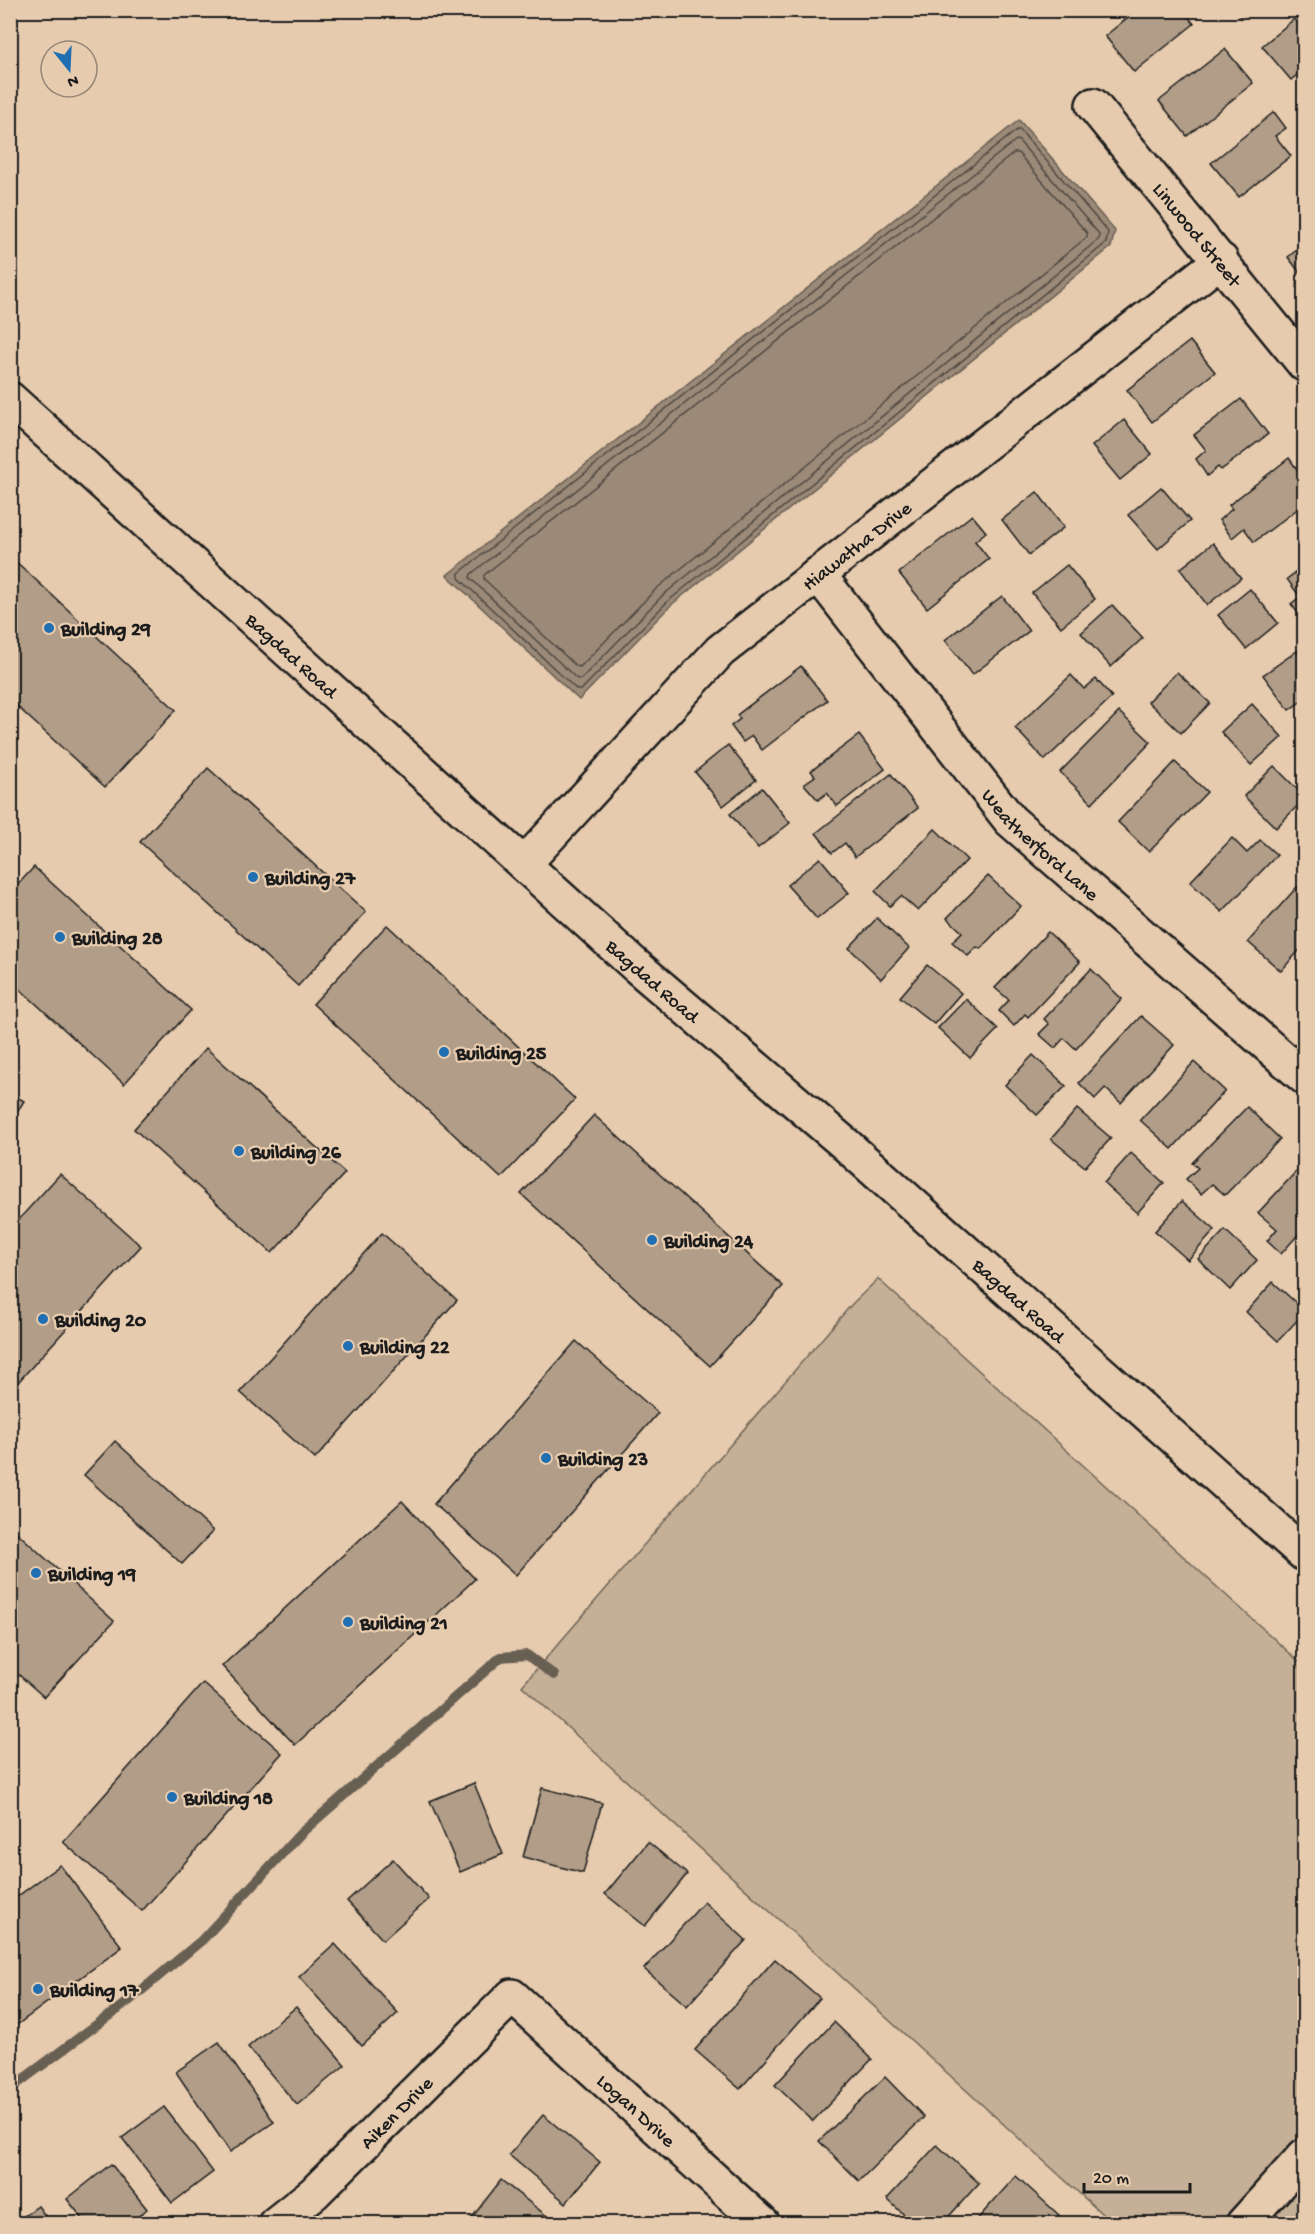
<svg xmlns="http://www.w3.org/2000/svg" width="1315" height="2234" font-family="'Gochi Hand',sans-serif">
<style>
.green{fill:#c5af96;stroke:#706659;stroke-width:1.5}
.water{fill:#9b8a78;stroke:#685e53;stroke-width:1.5}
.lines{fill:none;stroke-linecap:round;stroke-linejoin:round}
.shore{stroke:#4f4841;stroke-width:1.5}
.stream{stroke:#685e53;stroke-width:10}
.building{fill:#b19d88;stroke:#1c1c1c;stroke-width:1.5}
.minor-casing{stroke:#1c1c1c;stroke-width:38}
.minor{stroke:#e6cbae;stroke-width:33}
.poi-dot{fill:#1f6fb2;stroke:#e6cbae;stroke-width:2}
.labels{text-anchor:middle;stroke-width:4.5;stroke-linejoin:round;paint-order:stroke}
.street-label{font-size:20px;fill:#1c1c1c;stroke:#e6cbae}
.poi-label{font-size:20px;font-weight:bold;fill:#1c1c1c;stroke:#e6cbae;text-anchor:start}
</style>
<rect width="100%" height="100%" fill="#e6cbae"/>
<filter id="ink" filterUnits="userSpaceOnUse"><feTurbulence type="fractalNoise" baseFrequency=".0167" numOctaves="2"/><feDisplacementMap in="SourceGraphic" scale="12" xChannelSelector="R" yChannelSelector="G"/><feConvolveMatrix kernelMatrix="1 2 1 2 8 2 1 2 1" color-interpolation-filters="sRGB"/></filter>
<g filter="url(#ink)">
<path class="green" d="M878,1279l426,387v557h-192l-590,-537 330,-382z"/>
<path class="water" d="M1019,120l96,111 -4,16 -441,359 -91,94 -132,-125z"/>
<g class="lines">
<g class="shore">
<path d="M1017,130h3l88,102 -2,11 -439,359 -86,88h-4l-118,-112v-5z"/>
<path d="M1016,140l3,1 80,93v5l-437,357 -81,83h-4l-107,-101 1,-4z"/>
<path d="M1014,153h4l69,80v4l-431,352 -76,78 -4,-1 -92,-87v-4z"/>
</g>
<path class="stream" d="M10,2089l120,-89 72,-60 99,-107 200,-176 26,-2 27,20"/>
</g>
<g class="building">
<path d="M1137,10h46l11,14 -60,48 -29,-36z"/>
<path d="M1235,10h13l-8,7z"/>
<path d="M1294,19l10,12v38l-13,11 -29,-34z"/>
<path d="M1225,49l28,34 -66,53 -28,-35z"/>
<path d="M1274,112l12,16 -11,8 16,20 -52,41 -28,-34z"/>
<path d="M1304,244v34l-16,-21z"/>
<path d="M1190,341l25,31 -63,50 -25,-32z"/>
<path d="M1241,399l27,35 -47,36 -3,-3 -11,9 -11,-17 10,-9 -12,-15z"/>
<path d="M1124,420l28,34 -32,26 -28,-34z"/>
<path d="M1289,458l15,21v25l-50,38 -10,-14 -12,10 -13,-18 13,-11 -3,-4z"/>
<path d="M1161,487l29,34 -32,28 -30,-34z"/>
<path d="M1037,492l27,35 -35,28 -27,-35z"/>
<path d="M972,515l14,17 -11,9 14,18 -62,49 -28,-35z"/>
<path d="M1213,543l28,35 -34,27 -27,-36z"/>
<path d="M10,556l166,154 -71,77 -95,-87z"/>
<path d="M1067,565l28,34 -34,28 -29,-34z"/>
<path d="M1304,566v55l-13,-17 9,-7 -13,-18z"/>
<path d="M1250,589l28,34 -32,26 -28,-34z"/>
<path d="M1002,596l27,35 -57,44 -27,-35z"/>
<path d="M1112,605l31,33 -32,29 -30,-34z"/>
<path d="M1297,651l7,10v38l-15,11 -26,-35z"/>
<path d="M801,666l26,34 -65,50 -10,-14 -9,6 -12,-16 9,-7 -3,-4z"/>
<path d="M1177,672l33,31 -29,30 -33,-31z"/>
<path d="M1071,675l13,14 12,-10 16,18 -67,63 -30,-32z"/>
<path d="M1252,704l30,33 -31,28 -30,-33z"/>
<path d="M1119,712l32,30 -59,61 -32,-31z"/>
<path d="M859,735l26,34 -48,37 -10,-13 -9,7 -14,-16 11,-8 -4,-5z"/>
<path d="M728,745l28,35 -33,26 -28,-34z"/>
<path d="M1175,762l32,30 -58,60 -31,-30z"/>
<path d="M1274,766l30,30v3l-28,29 -32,-32z"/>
<path d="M208,768l158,144 -68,74 -158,-144z"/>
<path d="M891,774l27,34 -63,49 -10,-14 -13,10 -16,-20z"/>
<path d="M762,788l28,35 -32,25 -28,-34z"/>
<path d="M935,829l32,31 -49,51 -17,-15 -11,10 -15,-15z"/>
<path d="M1232,838l15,15 13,-13 17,15 -55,57 -32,-30z"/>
<path d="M820,858l29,35 -32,26 -30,-34z"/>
<path d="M34,867l157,143 -67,74 -114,-104v-87z"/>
<path d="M988,876l33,30 -41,43 -3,-2 -9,9 -16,-14 10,-10 -15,-14z"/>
<path d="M1297,887l7,6v52l-23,26 -33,-29z"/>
<path d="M877,918l32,30 -28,31 -32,-31z"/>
<path d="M387,925l188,174 -74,79 -188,-174z"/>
<path d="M1048,932l32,30 -52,55 -3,-3 -11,12 -15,-15 10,-11 -14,-12z"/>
<path d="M927,965l34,28 -27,31 -34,-27z"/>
<path d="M1091,969l31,30 -46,50 -12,-11 -9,10 -16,-14 10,-10 -5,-5z"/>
<path d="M966,999l32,30 -28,29 -32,-30z"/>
<path d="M1141,1016l33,29 -53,58 -16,-15 -10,11 -16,-16z"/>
<path d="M206,1048l139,125 -73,80 -138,-124z"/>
<path d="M1033,1055l33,31 -29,29 -32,-30z"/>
<path d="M1194,1062l31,29 -53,58 -32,-29z"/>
<path d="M10,1093l14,8 -14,22z"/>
<path d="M1247,1107l33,32 -55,56 -13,-11 -11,10 -15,-15 12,-11 -6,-5z"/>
<path d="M1077,1109l34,29 -26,29 -34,-28z"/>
<path d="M594,1115l189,171 -73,80 -189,-172z"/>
<path d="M1131,1153l33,30 -27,30 -33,-30z"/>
<path d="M1304,1163v65l-23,26 -14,-13 10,-12 -19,-16z"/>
<path d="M60,1174l81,72 -131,145v-162z"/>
<path d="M1182,1201l33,29 -27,30 -33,-29z"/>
<path d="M1225,1230l32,30 -27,30 -32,-31z"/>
<path d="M382,1233l75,67 -142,159 -75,-67z"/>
<path d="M1273,1282l31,28v3l-26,28 -32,-29z"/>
<path d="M576,1341l82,72 -142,162 -82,-71z"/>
<path d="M115,1441l98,90 -31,33 -98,-89z"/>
<path d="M402,1501l73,78 -180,166 -73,-79z"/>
<path d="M10,1526l104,95 -70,76 -34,-30z"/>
<path d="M203,1683l79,70 -140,158 -79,-69z"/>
<path d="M474,1783l29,71 -43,18 -30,-71z"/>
<path d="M542,1788l60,15 -19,70 -60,-16z"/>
<path d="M648,1842l39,32 -42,52 -40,-32z"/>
<path d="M393,1859l36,40 -46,41 -36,-39z"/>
<path d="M60,1865l62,82 -112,83v-128z"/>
<path d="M704,1902l42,38 -59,66 -43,-37z"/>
<path d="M335,1944l63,69 -36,33 -63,-69z"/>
<path d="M775,1959l45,39 -80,91 -45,-39z"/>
<path d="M296,2007l49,58 -48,40 -49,-58z"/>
<path d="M834,2022l38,37 -59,62 -38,-36z"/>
<path d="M219,2042l55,80 -44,30 -54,-80z"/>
<path d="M885,2077l39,40 -65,64 -40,-40z"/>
<path d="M164,2107l49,65 -41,31 -50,-65z"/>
<path d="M543,2115l57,47 -34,41 -57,-48z"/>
<path d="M937,2145l42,38 -37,41h-28l-27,-25z"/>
<path d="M111,2164l36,45 -18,15h-42l-20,-25z"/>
<path d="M1016,2176l43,39 -7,9h-79z"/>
<path d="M501,2180l56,44h-90z"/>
<path d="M38,2206l13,18h-38z"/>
</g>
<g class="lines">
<g class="minor-casing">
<g id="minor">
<path id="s1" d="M1093,105l211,259"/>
<path id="s2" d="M10,399l625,566 209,178 460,411"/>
<path id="s3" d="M818,574l192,246 294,257"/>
<path id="s4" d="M524,864l196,-213 501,-391"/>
<path id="s5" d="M275,2224l39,-31 198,-197 251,228"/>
<path d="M1243,2224l61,-68"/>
</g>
</g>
<use href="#minor" class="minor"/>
</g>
</g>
<g class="poi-dot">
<circle cx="49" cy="628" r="6"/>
<circle cx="253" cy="877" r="6"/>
<circle cx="60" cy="937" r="6"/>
<circle cx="444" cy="1052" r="6"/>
<circle cx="239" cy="1151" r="6"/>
<circle cx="652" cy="1240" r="6"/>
<circle cx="43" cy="1319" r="6"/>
<circle cx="348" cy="1346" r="6"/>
<circle cx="546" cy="1458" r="6"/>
<circle cx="36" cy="1573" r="6"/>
<circle cx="348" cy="1622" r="6"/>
<circle cx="172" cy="1797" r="6"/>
<circle cx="38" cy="1989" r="6"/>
</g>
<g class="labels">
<g class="street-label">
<text dy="7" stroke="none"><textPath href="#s1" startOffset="166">Linwood Street</textPath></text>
<text dy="7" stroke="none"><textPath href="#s4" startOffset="462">Hiawatha Drive</textPath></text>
<text dy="7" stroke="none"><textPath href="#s2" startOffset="381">Bagdad Road</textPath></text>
<text dy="7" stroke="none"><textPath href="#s3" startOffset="351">Weatherford Lane</textPath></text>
<text dy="7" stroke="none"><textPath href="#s2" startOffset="867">Bagdad Road</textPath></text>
<text dy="7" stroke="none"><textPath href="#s2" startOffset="1353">Bagdad Road</textPath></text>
<text dy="7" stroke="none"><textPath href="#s5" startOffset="498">Logan Drive</textPath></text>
<text dy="7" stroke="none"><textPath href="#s5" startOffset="165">Aiken Drive</textPath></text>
</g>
<g class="poi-label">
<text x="61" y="635">Building 29</text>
<text x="265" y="884">Building 27</text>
<text x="72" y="944">Building 28</text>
<text x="456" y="1059">Building 25</text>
<text x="251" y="1158">Building 26</text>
<text x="664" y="1247">Building 24</text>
<text x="55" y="1326">Building 20</text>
<text x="360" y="1353">Building 22</text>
<text x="558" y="1465">Building 23</text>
<text x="48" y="1580">Building 19</text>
<text x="360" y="1629">Building 21</text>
<text x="184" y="1804">Building 18</text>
<text x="50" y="1996">Building 17</text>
</g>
</g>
<rect width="1315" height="2234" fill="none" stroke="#e6cbae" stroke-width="36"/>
<rect x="18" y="18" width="1279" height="2198" fill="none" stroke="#1c1c1c" stroke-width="2" filter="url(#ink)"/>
<g transform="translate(69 69) rotate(162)"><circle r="28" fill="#e6cbae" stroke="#958574" stroke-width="1.5"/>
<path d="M0-4.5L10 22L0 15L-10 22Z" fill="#1f6fb2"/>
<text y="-9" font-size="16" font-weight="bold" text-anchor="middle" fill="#1c1c1c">N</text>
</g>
<path d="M1084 2183v9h106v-9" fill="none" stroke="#1c1c1c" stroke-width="3"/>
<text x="1093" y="2183" font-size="18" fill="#1c1c1c" stroke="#e6cbae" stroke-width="4.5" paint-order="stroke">20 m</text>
</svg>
